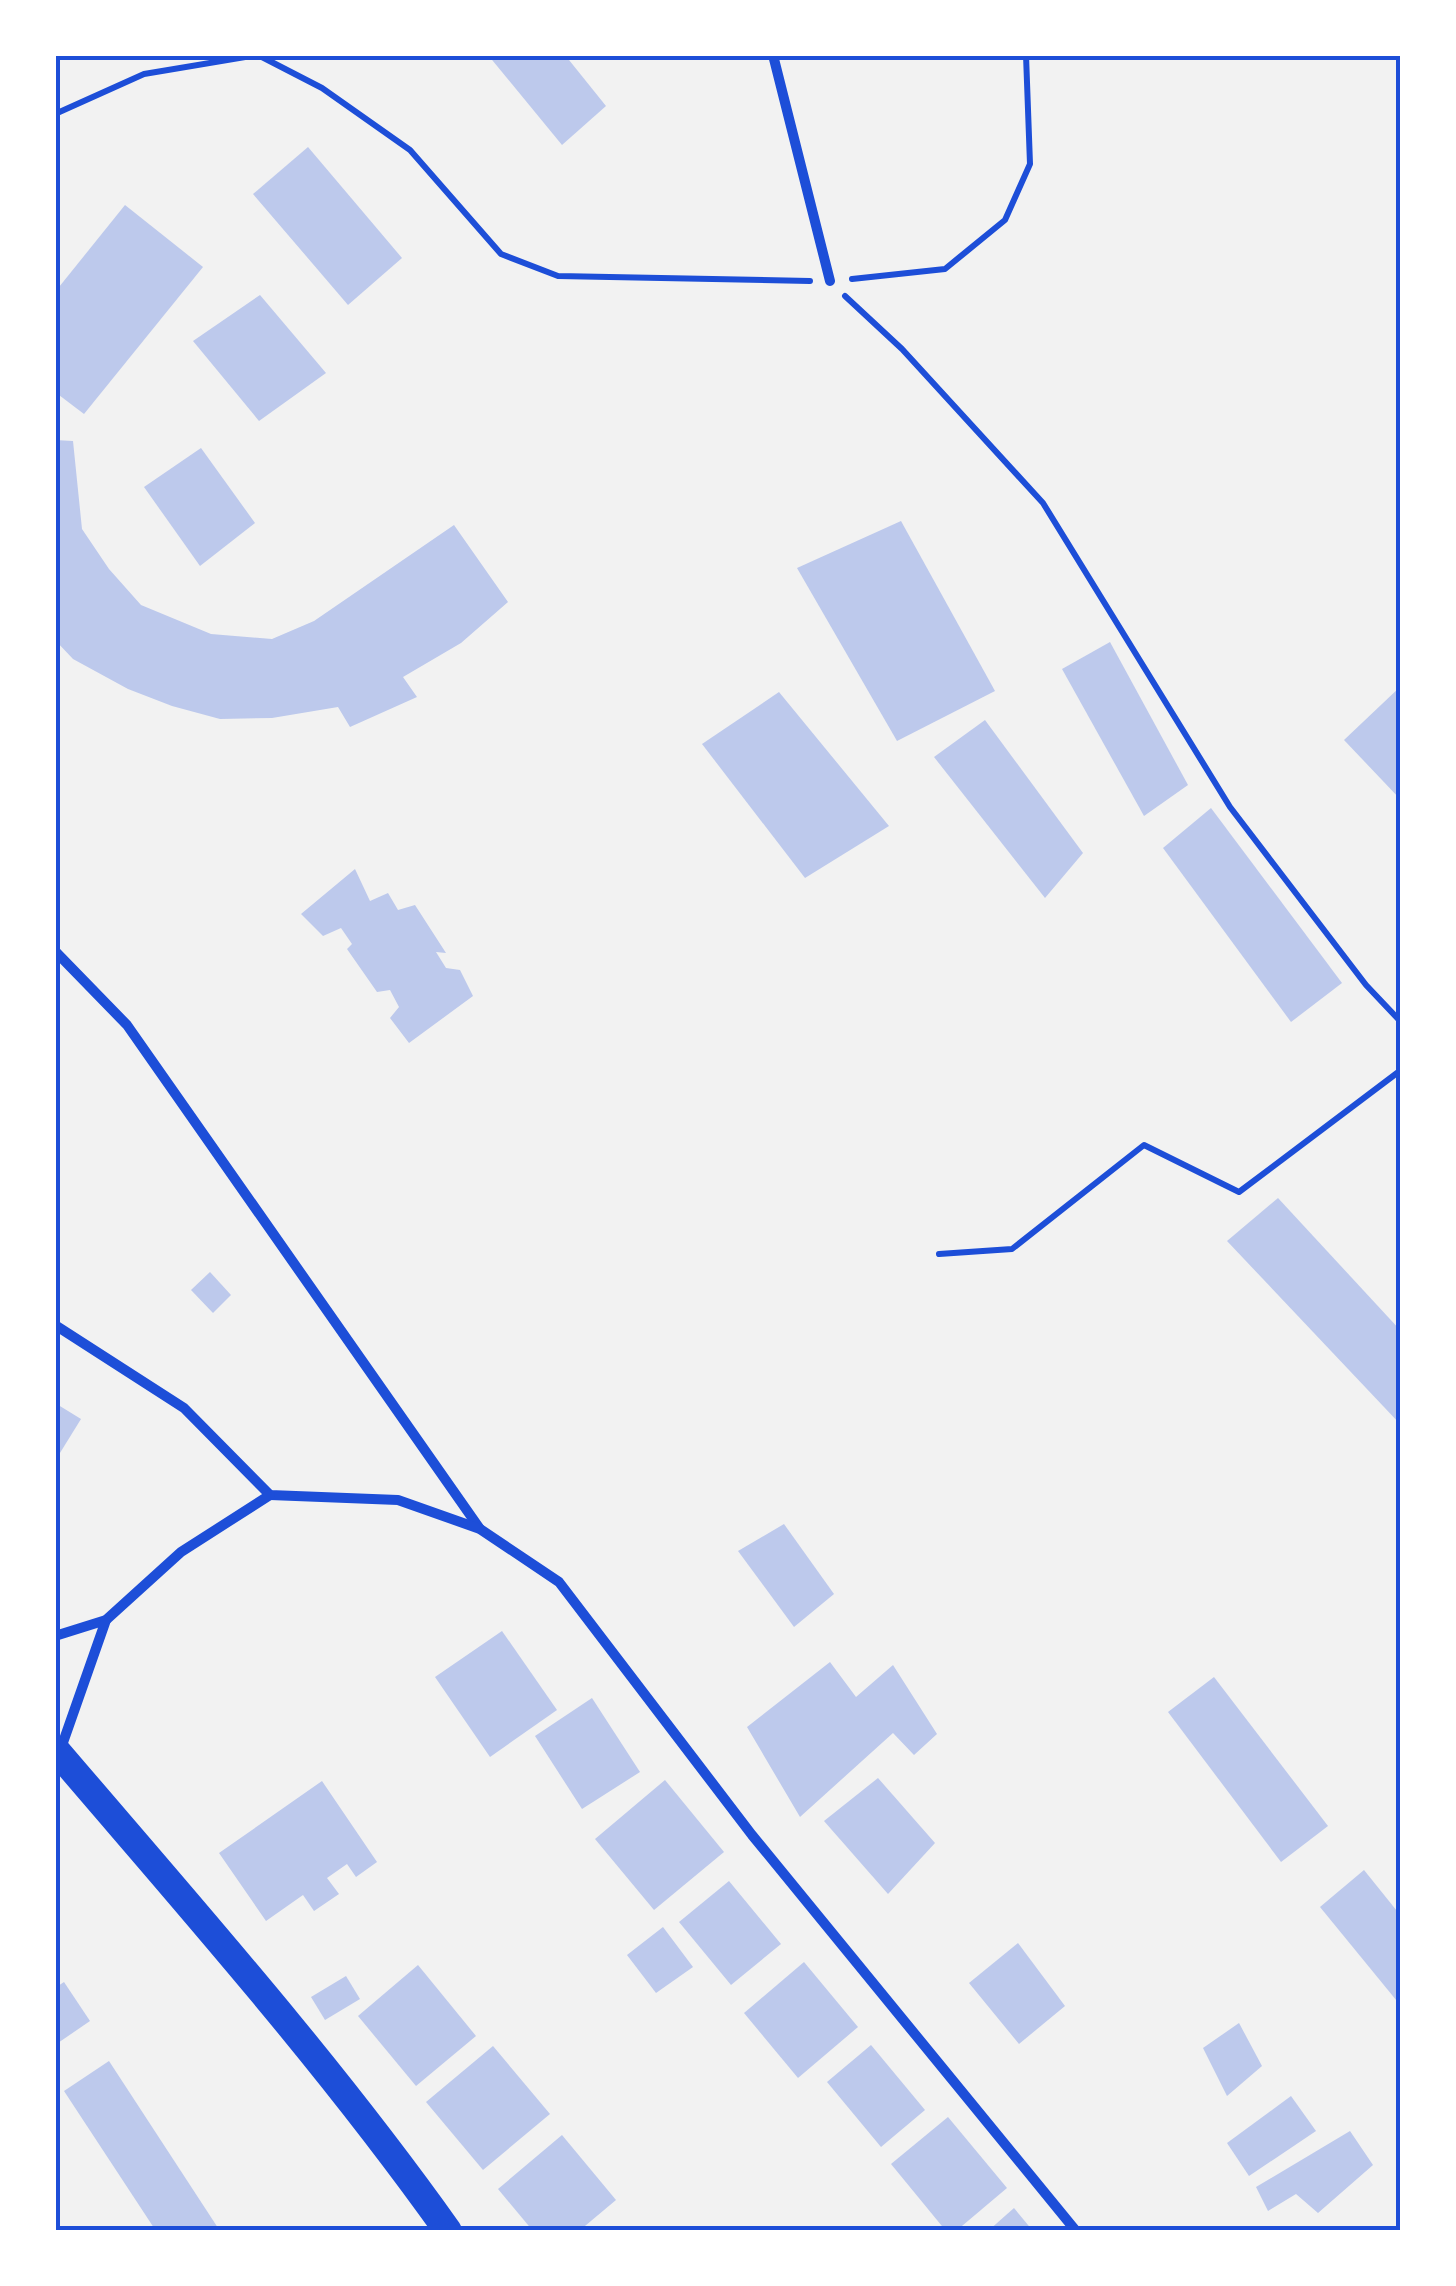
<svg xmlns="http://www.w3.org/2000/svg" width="1456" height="2286" font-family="'PT Sans',sans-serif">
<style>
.building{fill:#bdc9ec}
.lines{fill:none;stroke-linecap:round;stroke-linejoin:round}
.path{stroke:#1d4ed8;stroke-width:6}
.minor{stroke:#1d4ed8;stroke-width:10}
.trunk{stroke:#1d4ed8;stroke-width:28}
.neatline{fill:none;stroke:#1d4ed8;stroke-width:4}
</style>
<rect width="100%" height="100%" fill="#f2f2f2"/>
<g class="building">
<path d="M488,55h77l41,51 -44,39z"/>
<path d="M308,147l94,111 -54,47 -95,-111z"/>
<path d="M125,205l78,62 -119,147 -29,-22v-100z"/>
<path d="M260,295l66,78 -67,48 -66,-80z"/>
<path d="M55,440l18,1 9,88 27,40 32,36 70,29 61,5 42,-18 140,-96 54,77 -47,41 -58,34 14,20 -67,30 -12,-20 -66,11 -52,1 -48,-13 -44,-17 -55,-30 -18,-19z"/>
<path d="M201,448l54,75 -55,43 -56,-79z"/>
<path d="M901,521l94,170 -98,50 -100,-173z"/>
<path d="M1110,642l78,143 -44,31 -82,-147z"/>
<path d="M1401,686v114l-57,-60z"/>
<path d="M779,692l110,134 -84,52 -103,-134z"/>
<path d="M985,720l98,133 -38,45 -111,-141z"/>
<path d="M1211,808l131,175 -51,39 -128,-174z"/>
<path d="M355,869l15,32 18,-8 10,17 17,-5 31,48 -10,-1 10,16 14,2 13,26 -64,47 -19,-25 9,-11 -9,-17 -13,2 -30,-43 5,-5 -11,-16 -18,8 -22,-22z"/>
<path d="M1278,1198l123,133v94l-174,-184z"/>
<path d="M210,1272l21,23 -18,18 -22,-23z"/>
<path d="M55,1403l26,16 -26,42z"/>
<path d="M784,1524l50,70 -40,33 -56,-76z"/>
<path d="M502,1631l55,79 -67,47 -55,-80z"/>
<path d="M830,1662l26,35 37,-32 44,69 -23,21 -21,-22 -93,84 -53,-90z"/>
<path d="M1214,1677l114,149 -47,36 -113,-150z"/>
<path d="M592,1698l48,74 -58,37 -47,-73z"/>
<path d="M878,1778l57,65 -47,51 -64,-73z"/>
<path d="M665,1780l59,72 -70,58 -59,-71z"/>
<path d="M322,1781l55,81 -21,15 -9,-13 -20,14 12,16 -25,17 -11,-16 -37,26 -47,-68z"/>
<path d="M1364,1870l37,46v90l-81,-99z"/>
<path d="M729,1881l52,63 -50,41 -52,-63z"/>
<path d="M663,1927l30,40 -37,26 -29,-38z"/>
<path d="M1018,1943l47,63 -46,38 -50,-61z"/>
<path d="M804,1962l54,65 -60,51 -54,-65z"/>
<path d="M418,1965l58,71 -60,50 -58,-70z"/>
<path d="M346,1976l14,23 -35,21 -14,-23z"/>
<path d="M64,1982l26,39 -35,24v-57z"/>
<path d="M1239,2023l23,43 -35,30 -24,-48z"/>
<path d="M871,2045l54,65 -44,37 -54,-65z"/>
<path d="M493,2046l57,68 -67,56 -57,-68z"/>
<path d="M109,2061l111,170h-64l-92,-140z"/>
<path d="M1291,2096l25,35 -67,45 -22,-33z"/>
<path d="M948,2117l59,71 -51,43h-10l-55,-67z"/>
<path d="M1350,2131l23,34 -55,48 -22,-19 -28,17 -12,-24z"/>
<path d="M562,2135l54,65 -37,31h-46l-35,-42z"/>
<path d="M1014,2208l19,23h-45z"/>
</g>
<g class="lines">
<g class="path">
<path d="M55,114l89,-40 114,-19 64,33 88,62 91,104 57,22 252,5"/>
<path d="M852,279l93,-10 60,-49 25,-56 -4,-109"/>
<path d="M845,296l57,53 141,154 187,304 136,178 35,37"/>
<path d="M939,1254l73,-5 132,-104 95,47 162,-122"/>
</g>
<g class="minor">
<path d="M773,55l57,226"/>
<path d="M55,951l72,74 353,504"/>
<path d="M55,1325l129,83 86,87 128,5 82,29 79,53 193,253 324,396"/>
<path d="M55,1636l51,-16 75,-68 89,-57"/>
<path d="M60,1751l46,-131"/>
</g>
<path class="trunk" d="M55,1749c134,157 273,313 393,482"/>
</g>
<rect width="1456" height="2286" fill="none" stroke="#ffffff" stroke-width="115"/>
<rect x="58" y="58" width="1340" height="2170" class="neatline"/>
</svg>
